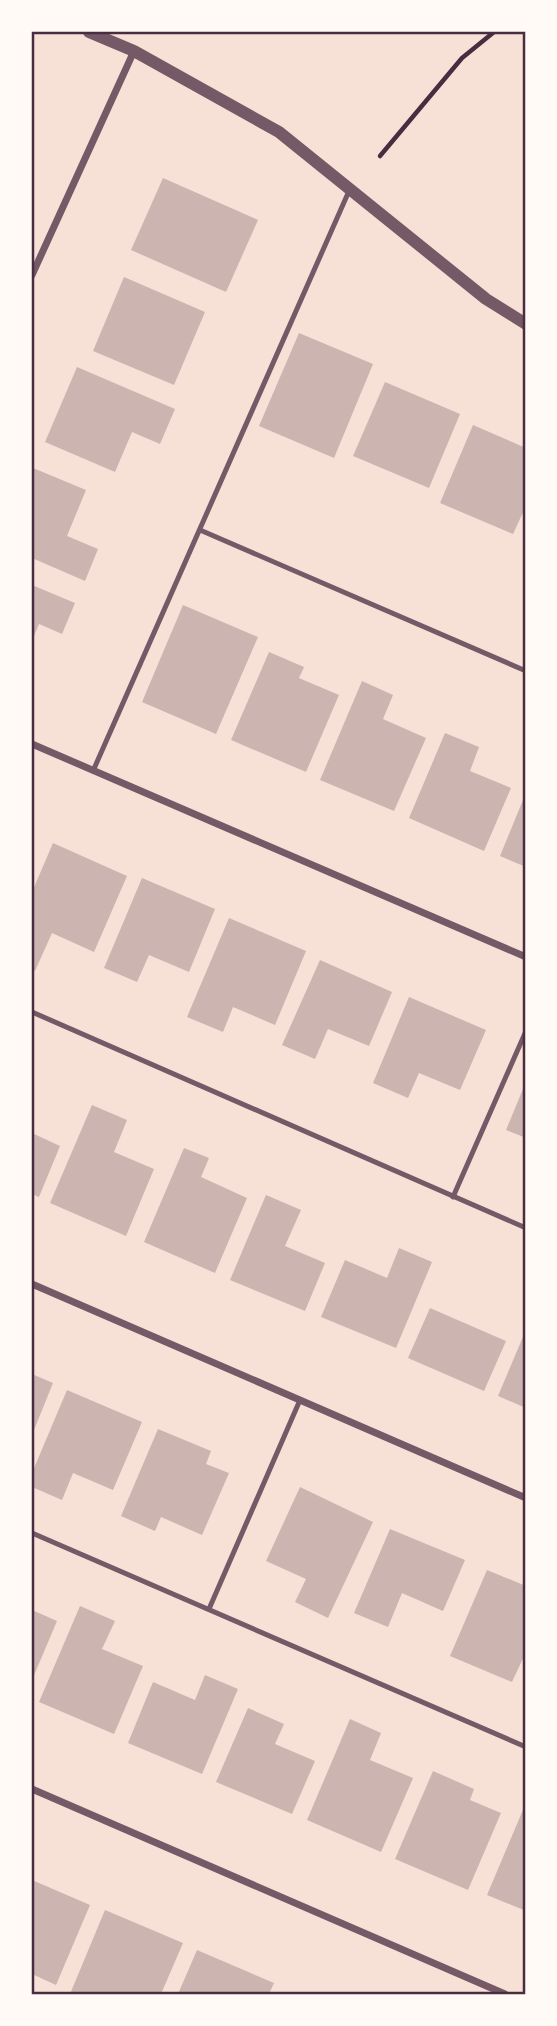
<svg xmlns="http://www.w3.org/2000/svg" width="557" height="2026" font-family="Helvetica,sans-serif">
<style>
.building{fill:#ccb4b1}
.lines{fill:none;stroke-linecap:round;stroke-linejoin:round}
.path{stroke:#4a2c40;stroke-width:4.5}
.service{stroke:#755966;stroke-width:5}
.minor{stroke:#755966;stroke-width:7}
.tertiary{stroke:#755966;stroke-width:12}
.neatline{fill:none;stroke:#4a2c40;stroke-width:2.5}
</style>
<rect width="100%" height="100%" fill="#f7e1d7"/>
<g class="building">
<path d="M163,178l95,42 -32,72 -95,-42z"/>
<path d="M124,277l81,35 -31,73 -81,-34z"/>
<path d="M299,333l74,31 -39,94 -75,-32z"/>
<path d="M77,367l98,42 -15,35 -28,-12 -17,40 -70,-30z"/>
<path d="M385,382l75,32 -31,74 -76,-32z"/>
<path d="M473,425l53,23v58l-13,28 -73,-31z"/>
<path d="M33,468l53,22 -19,46 31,13 -13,32 -53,-23z"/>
<path d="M32,585l43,18 -13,31 -23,-10 -7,17z"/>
<path d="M183,605l75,32 -42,97 -74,-32z"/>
<path d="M269,652l35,15 -5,11 40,17 -33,77 -75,-32z"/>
<path d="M362,681l31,14 -10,24 43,19 -32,73 -74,-31z"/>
<path d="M445,733l34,14 -9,24 41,17 -27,63 -75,-33z"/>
<path d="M525,795h1v72l-26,-11z"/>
<path d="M53,843l74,33 -33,76 -42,-19 -17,38 -3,-2v-77z"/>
<path d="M142,878l73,31 -26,63 -40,-17 -12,27 -33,-14z"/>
<path d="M229,918l77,33 -31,74 -42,-18 -10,25 -36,-15z"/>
<path d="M320,960l72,32 -23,54 -41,-17 -13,30 -33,-14z"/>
<path d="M409,997l77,33 -26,60 -41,-17 -11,25 -35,-15z"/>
<path d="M525,1084h1v54l-20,-8z"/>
<path d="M92,1105l35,15 -13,32 40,17 -28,67 -76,-33z"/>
<path d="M32,1133l28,13 -21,51 -7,-3z"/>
<path d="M184,1148l25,10 -8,19 46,21 -32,75 -71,-31z"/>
<path d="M266,1195l35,15 -16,36 40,17 -20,48 -75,-31z"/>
<path d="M399,1248l33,14 -36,86 -75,-31 24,-57 42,18z"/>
<path d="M430,1308l76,33 -22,50 -76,-33z"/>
<path d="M525,1332h1v76l-28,-12z"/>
<path d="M32,1374l21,9 -21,52z"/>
<path d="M67,1390l75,32 -29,68 -40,-17 -11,27 -30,-13v-14z"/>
<path d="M158,1429l53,22 -5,13 23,9 -27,62 -41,-18 -6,14 -34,-15z"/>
<path d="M300,1487l73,35 -45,96 -33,-16 11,-23 -40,-18z"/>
<path d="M390,1529l75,31 -22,51 -41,-18 -14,34 -34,-14z"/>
<path d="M487,1570l39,16v66l-14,30 -62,-26z"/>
<path d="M80,1606l35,15 -13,28 41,17 -29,68 -75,-32z"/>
<path d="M32,1610l25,11 -25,59z"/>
<path d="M205,1675l33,14 -36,85 -74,-31 25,-61 42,18z"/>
<path d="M248,1708l36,16 -9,20 40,17 -23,53 -76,-32z"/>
<path d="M350,1719l31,14 -11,27 43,18 -32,74 -74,-32z"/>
<path d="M433,1771l41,18 -4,11 31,13 -33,77 -73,-31z"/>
<path d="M525,1805h1v106l-39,-16z"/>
<path d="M32,1880l58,25 -34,80 -24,-11z"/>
<path d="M105,1910l78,33 -22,51h-91z"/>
<path d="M197,1950l77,33 -5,11h-91z"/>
</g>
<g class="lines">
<path class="path" d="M380,156l82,-98 32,-26"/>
<g class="service">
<path d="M200,530l326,141"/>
<path d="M93,771l256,-580"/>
<path d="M32,1012l494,216"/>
<path d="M453,1197l73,-166"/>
<path d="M32,1533l494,214"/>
<path d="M209,1609l91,-209"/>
</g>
<g class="minor">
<path d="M32,275l102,-224"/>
<path d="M32,744l494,213"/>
<path d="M32,1284l494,214"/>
<path d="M32,1789l473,205"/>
</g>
<path class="tertiary" d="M89,32l45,19 145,81 207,167 40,25"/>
</g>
<rect width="557" height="2026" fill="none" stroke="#fffaf5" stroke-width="66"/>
<rect x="33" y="33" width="491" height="1960" class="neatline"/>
</svg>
